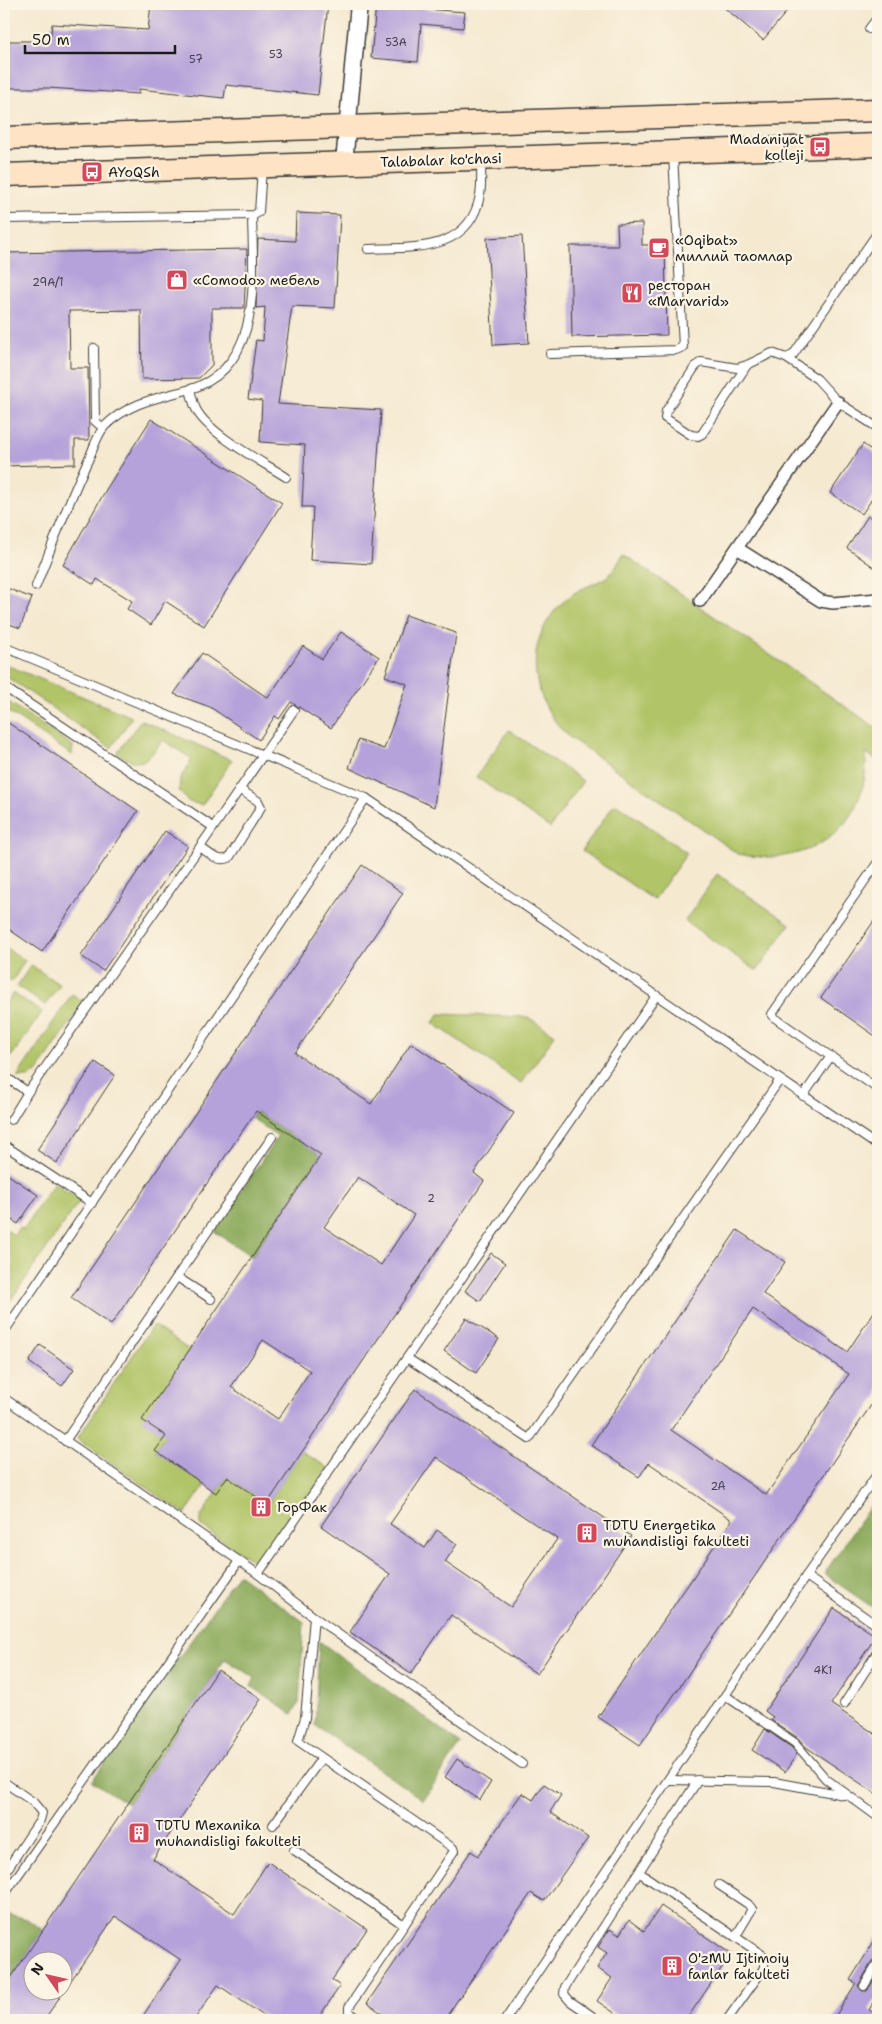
<svg xmlns="http://www.w3.org/2000/svg" width="882" height="2024" font-family="'Shantell Sans',sans-serif">
<style>
.green{fill:#b1c468;stroke:#667042}
.forest{fill:#8caa5c;stroke:#54633c}
.building{fill:#b5a2da;fill-rule:evenodd}
.lines{fill:none;stroke-linecap:round;stroke-linejoin:round}
.service-casing{stroke:#3d3b37;stroke-width:10}
.pedestrian-casing{stroke:#3d3b37;stroke-width:14}
.minor-casing{stroke:#3d3b37;stroke-width:19}
.secondary-casing{stroke:#3d3b37;stroke-width:25}
.service{stroke:#fff;stroke-width:8}
.pedestrian{stroke:#fff;stroke-width:11}
.minor{stroke:#fff;stroke-width:16}
.secondary{stroke:#fee4c5;stroke-width:22}
.labels{text-anchor:middle;stroke-width:4.5;stroke-linejoin:round;paint-order:stroke}
.number-label{font-size:11px;fill:#423e4c}
.poi-label{font-size:14px;fill:#1c1c1c;stroke:#fcf5e5;text-anchor:start}
.street-label{font-size:14px;fill:#1c1c1c;stroke:#fcf5e5}
</style>
<rect width="100%" height="100%" fill="#fcf5e5"/>
<filter id="ink" filterUnits="userSpaceOnUse"><feTurbulence type="fractalNoise" baseFrequency=".02" numOctaves="2"/><feDisplacementMap in="SourceGraphic" scale="10" xChannelSelector="R" yChannelSelector="G"/><feConvolveMatrix kernelMatrix="1 2 1 2 8 2 1 2 1" color-interpolation-filters="sRGB"/></filter>
<filter id="wash" filterUnits="userSpaceOnUse"><feTurbulence type="fractalNoise" baseFrequency=".0096" numOctaves="4" result="noise"/><feDisplacementMap in="SourceGraphic" scale="20" xChannelSelector="R" yChannelSelector="G"/><feGaussianBlur stdDeviation="1.12" result="paint"/><feColorMatrix in="noise" values="0 0 0 0 0 0 0 0 0 0 0 0 0 0 0 0 0 1.4 0 .05"/><feComposite in="paint" operator="in"/></filter>
<g filter="url(#wash)">
<rect width="100%" height="100%" fill="#f5e9d0"/>
<g class="green">
<path d="M623,554l255,175v32l-12,-8c3,75 -57,116 -128,101l-169,-117c-42,-40 -48,-102 1,-141 12,-9 27,-12 38,-20 6,-4 11,-15 15,-22z"/>
<path d="M4,664l128,53 -21,31 -107,-73z"/>
<path d="M4,699l69,47 -1,9 -68,-46z"/>
<path d="M141,720l91,40 -30,45 -13,-3 -10,-11 1,-12 12,-20 -29,-19c-17,21 -20,30 -46,13z"/>
<path d="M509,730l74,51 -33,47 -74,-51z"/>
<path d="M615,803l72,50 -33,47 -72,-49z"/>
<path d="M717,874l73,50 -33,47 -72,-50z"/>
<path d="M4,947l21,13 -13,22 -8,-6z"/>
<path d="M31,965l29,20 -15,20 -28,-19z"/>
<path d="M13,993l29,19 -37,54 -1,-60z"/>
<path d="M72,994l12,8 -46,69 -9,6h-12z"/>
<path d="M439,1014l89,3 27,18 -34,48 -88,-60z"/>
<path d="M54,1183l26,17 -76,110v-82l10,7 5,-8 4,3z"/>
<path d="M153,1325l36,25 -23,85 -11,16 50,34 -20,29 -108,-75z"/>
<path d="M302,1451l26,17 -66,96 -6,-1 -55,-37v-10l26,-39 35,23 -6,9 5,4z"/>
</g>
<g class="forest">
<path d="M256,1111l65,44 -69,102 -38,-26 64,-95 -27,-18z"/>
<path d="M878,1495v116l-54,-37z"/>
<path d="M238,1574l66,48 -5,81 -7,11 -41,-28 4,-8 -30,-19 -97,145 -36,-23z"/>
<path d="M319,1641l142,103 -38,56 -108,-75z"/>
<path d="M4,1913l23,6 16,11 -39,58z"/>
</g>
<g id="blocks">
<g class="building">
<path d="M151,4h177l-10,91 -92,-10 -2,13 -85,-9v5l-91,-6h-44v-47h46l2,-17 96,6z"/>
<path d="M376,4h49l-1,5 41,3 -2,16 -42,-4 -3,38 -47,-4z"/>
<path d="M720,4h73l-30,36z"/>
<path d="M296,213l44,2 -5,93 -43,-2 -14,98 103,6 -10,154 -61,-4 3,-53h-11l3,-62 -45,-3 2,-41 -14,-2 8,-59 7,1 2,-34 -9,1 2,-69 37,2z"/>
<path d="M642,223v22h23l2,90 -95,2 -2,-91h48l-1,-22z"/>
<path d="M522,236l7,107 -36,2 -6,-107z"/>
<path d="M247,249l-3,59h-32v57l-13,13 -57,1 -1,-69 -72,1 1,57h18l1,72h-14v24l-71,2v-213z"/>
<path d="M151,419l131,84 -78,123 -39,-25 -14,24 -24,-16 5,-8 -35,-22 -3,6 -31,-20 44,-77z"/>
<path d="M863,444l15,11v35l-16,24 -32,-21z"/>
<path d="M868,516l10,7v47l-31,-22z"/>
<path d="M4,587l28,11 -12,30 -16,-6z"/>
<path d="M406,615l50,18 -22,174 -85,-39 9,-28 26,9 23,-65 -22,-8z"/>
<path d="M341,632l38,25 -48,71 -40,-26 -12,17 -4,-3 -16,24 -49,-33 -36,-13 28,-41 66,45 35,-52 19,13z"/>
<path d="M4,720l134,91 -96,141 -38,-26z"/>
<path d="M165,831l23,15 -85,125 -22,-15z"/>
<path d="M362,865l41,28 -108,160 76,51 40,-61 103,70 -40,60 10,8 -217,323 -40,-27 -11,16 -61,-42 11,-15 -24,-16 179,-265 -65,-44 -145,214 -40,-27zM358,1177l56,38 -33,50 -57,-38zM263,1340l47,31 -32,48 -47,-32z"/>
<path d="M878,915v123l-57,-40z"/>
<path d="M95,1062l20,13 -58,88 -20,-13z"/>
<path d="M4,1172l34,23 -20,29 -14,-9z"/>
<path d="M737,1230l48,32 -22,32 84,58 31,-46v89l-238,350 -42,-28 134,-197 -83,-57 -10,14 -48,-32zM753,1309l96,65 -83,121 -95,-65z"/>
<path d="M491,1253l14,10 -25,38 -15,-10z"/>
<path d="M466,1318l33,21 -23,34 -32,-22z"/>
<path d="M40,1345l34,24 -12,17 -33,-24z"/>
<path d="M415,1389l216,147 -94,138 -86,-59 -40,59 -61,-42 40,-58 -69,-48zM436,1457l121,82 -46,68 -66,-45 12,-18 -20,-14 -12,18 -35,-24z"/>
<path d="M834,1608l42,28 -45,68 47,32v59l-72,-48 -8,-9 -27,-18 2,-3 -8,-6z"/>
<path d="M218,1670l43,29 -108,160 81,55 34,-52 99,67 -35,51 8,6 -23,34h-47l-52,-35 -24,35h-54l41,-60 -66,-44 -71,104h-40v-32zM32,1962h30v30h-30z"/>
<path d="M765,1729l26,18 6,7 -12,18 -33,-22z"/>
<path d="M457,1759l34,23 -11,18 -35,-23z"/>
<path d="M544,1784l17,11 -11,17 38,26 -44,63 -13,-8 -87,127h-52l-25,-17 104,-152 7,5 44,-63 11,7z"/>
<path d="M661,1906l70,48 -45,66h-61l-28,-19 15,-23 -15,-10 10,-15 -9,-6 12,-18 9,6 10,-15 15,11z"/>
<path d="M878,1935v22l-5,3 -15,26 4,5h5l11,-18v22l-9,15 9,5v5h-45l23,-37 -6,-3z"/>
</g>
</g>
</g>
<g filter="url(#ink)">
<use href="#blocks" fill-opacity="0" stroke="#3d3b37" stroke-width="1"/>
<g class="lines">
<g class="service-casing">
<g id="service">
<path d="M869,29l9,-12"/>
<path d="M4,219l250,-4 5,-3 3,-44"/>
<path d="M368,249c44,-2 102,4 112,-54 2,-11 1,-23 1,-35"/>
<path d="M94,348l1,73 8,7"/>
<path d="M550,354l126,-4 7,-3 -10,-193"/>
<path d="M786,358l31,21 21,23 40,26"/>
<path d="M747,365l-45,69 -4,2 -7,-1 -26,-17 1,-7 29,-44 6,-5 36,6 10,-3 25,-12 14,5 7,-3 85,-123"/>
<path d="M190,390c2,6 3,13 6,19 12,25 67,53 90,68"/>
<path d="M36,586c17,-44 34,-88 54,-130 4,-9 8,-23 15,-30 23,-23 52,-28 82,-36 77,-20 66,-113 65,-174"/>
<path d="M4,647l362,151 512,348"/>
<path d="M4,687l209,140"/>
<path d="M239,789l19,12 3,6 -32,51c-11,5 -20,-5 -29,-11l94,-137"/>
<path d="M878,862l-106,152 3,4 103,71"/>
<path d="M4,1076l24,16 172,-245"/>
<path d="M803,1096l28,-40"/>
<path d="M11,1120l17,-28"/>
<path d="M4,1145l88,58"/>
<path d="M177,1277l34,22"/>
<path d="M4,1332l362,-534"/>
<path d="M407,1358l122,81 250,-358"/>
<path d="M4,1398l254,176 398,-578"/>
<path d="M65,1441l207,-304"/>
<path d="M258,1574l56,43 208,147"/>
<path d="M806,1576l72,50"/>
<path d="M314,1617l-9,101 -7,23 155,107 1,3 -105,156v6l11,7"/>
<path d="M726,1696l69,47 31,36 52,38"/>
<path d="M844,1704l34,-53"/>
<path d="M669,1780l105,2 70,13"/>
<path d="M4,1782l29,20 9,11 -2,7 -36,54"/>
<path d="M273,1825l48,-66"/>
<path d="M294,1850l110,75"/>
<path d="M640,1873l124,83v12l-37,52"/>
<path d="M719,1885l29,19 4,5 -16,27"/>
<path d="M4,1895l235,-334"/>
<path d="M864,1986l14,-23"/>
<path d="M505,2020l301,-444 72,-103"/>
<path d="M598,2020l-28,-19 -6,-7 1,-7 133,-207"/>
</g>
</g>
<g class="pedestrian-casing">
<g id="pedestrian">
<path d="M737,548l84,53 12,2 45,-4"/>
<path d="M700,601l138,-199"/>
</g>
</g>
<g class="minor-casing">
<path id="minor" d="M344,163l15,-159"/>
</g>
<g class="secondary-casing">
<g id="secondary">
<path d="M4,138l874,-28"/>
<path d="M4,175l874,-30"/>
</g>
</g>
<use href="#service" class="service"/>
<use href="#pedestrian" class="pedestrian"/>
<use href="#minor" class="minor"/>
<use href="#secondary" class="secondary"/>
</g>
</g>
<defs>
<g id="bus-square" transform="scale(1.125)"><rect x="-9" y="-9" width="18" height="18" rx="4" fill="#d1495b" stroke="#fcf5e5"/><path d="M-5-6H5V4H4V6H2V4H-2V6H-4V4H-5ZM-3.5-4V0h7V-4ZM-3.5 1.2v1.5H-2V1.2ZM2 1.2v1.5H3.5V1.2Z" fill="#fff"/></g>
<g id="cafe-square" transform="scale(1.125)"><rect x="-9" y="-9" width="18" height="18" rx="4" fill="#d1495b" stroke="#fcf5e5"/><path d="M-5.5-4.5H6V0H3Q3 3.5 0 3.5H-2.5Q-5.5 3.5-5.5 0ZM3-3.2v2h1.7v-2ZM-6 4.5H4V6H-6Z" fill="#fff"/></g>
<g id="shop-square" transform="scale(1.125)"><rect x="-9" y="-9" width="18" height="18" rx="4" fill="#d1495b" stroke="#fcf5e5"/><path d="M-5-2.5h2.3a2.7 3.5 0 0 1 5.4 0H5L5.5 6h-11ZM-1.5-2.5h3a1.5 2.3 0 0 0-3 0Z" fill="#fff"/></g>
<g id="restaurant-square" transform="scale(1.125)"><rect x="-9" y="-9" width="18" height="18" rx="4" fill="#d1495b" stroke="#fcf5e5"/><path d="M-5-6h1v4h1v-4h1v4h1v-4h1v5L-1.5 .5V6h-2V.5L-5-1ZM5-6V6H3V1.5H1.5Q1.5-4 5-6Z" fill="#fff"/></g>
<g id="building-square" transform="scale(1.125)"><rect x="-9" y="-9" width="18" height="18" rx="4" fill="#d1495b" stroke="#fcf5e5"/><path d="M-4-6H4V6H1V3H-1V6H-4ZM-2.5-4.3h1.7v1.8h-1.7ZM.8-4.3h1.7v1.8H.8ZM-2.5-1h1.7V.8h-1.7ZM.8-1h1.7V.8H.8Z" fill="#fff"/></g>
</defs>
<g fill-rule="evenodd">
<use href="#bus-square" x="820" y="147"/>
<use href="#bus-square" x="92" y="172"/>
<use href="#cafe-square" x="659" y="248"/>
<use href="#shop-square" x="177" y="280"/>
<use href="#restaurant-square" x="632" y="293"/>
<use href="#building-square" x="261" y="1507"/>
<use href="#building-square" x="587" y="1533"/>
<use href="#building-square" x="139" y="1833"/>
<use href="#building-square" x="672" y="1966"/>
</g>
<g class="labels">
<g class="number-label">
<text x="396" y="46">53A</text>
<text x="276" y="58">53</text>
<text x="196" y="63">57</text>
<text x="48" y="286">29A/1</text>
<text x="431" y="1202">2</text>
<text x="718" y="1490">2A</text>
<text x="823" y="1674">4K1</text>
</g>
<g class="poi-label">
<text x="804" y="144" text-anchor="end">Madaniyat<tspan x="804" dy="16">kolleji</tspan></text>
<text x="108" y="177">AYoQSh</text>
<text x="675" y="245">«Oqibat»<tspan x="675" dy="16">миллий таомлар</tspan></text>
<text x="193" y="285">«Comodo» мебель</text>
<text x="648" y="290">ресторан<tspan x="648" dy="16">«Marvarid»</tspan></text>
<text x="277" y="1512">ГорФак</text>
<text x="603" y="1530">TDTU Energetika<tspan x="603" dy="16">muhandisligi fakulteti</tspan></text>
<text x="155" y="1830">TDTU Mexanika<tspan x="155" dy="16">muhandisligi fakulteti</tspan></text>
<text x="688" y="1963">O'zMU Ijtimoiy<tspan x="688" dy="16">fanlar fakulteti</tspan></text>
</g>
<g class="street-label">
<text transform="translate(441 160) rotate(-2)" y="5">Talabalar ko'chasi</text>
</g>
</g>
<rect width="882" height="2024" fill="none" stroke="#fcf5e5" stroke-width="20"/>
<g transform="translate(48 1976) rotate(304)"><circle r="24" fill="#fcf5e5" stroke="#a29e95"/>
<path d="M0-4L9 19L0 12L-9 19Z" fill="#d1495b"/>
<text y="-8" font-size="14" font-weight="bold" text-anchor="middle" fill="#1c1c1c">N</text>
</g>
<path d="M25 45v8h150v-8" fill="none" stroke="#1c1c1c" stroke-width="2.5"/>
<text x="32" y="45" font-size="15" fill="#1c1c1c" stroke="#fcf5e5" stroke-width="4" paint-order="stroke">50 m</text>
</svg>
